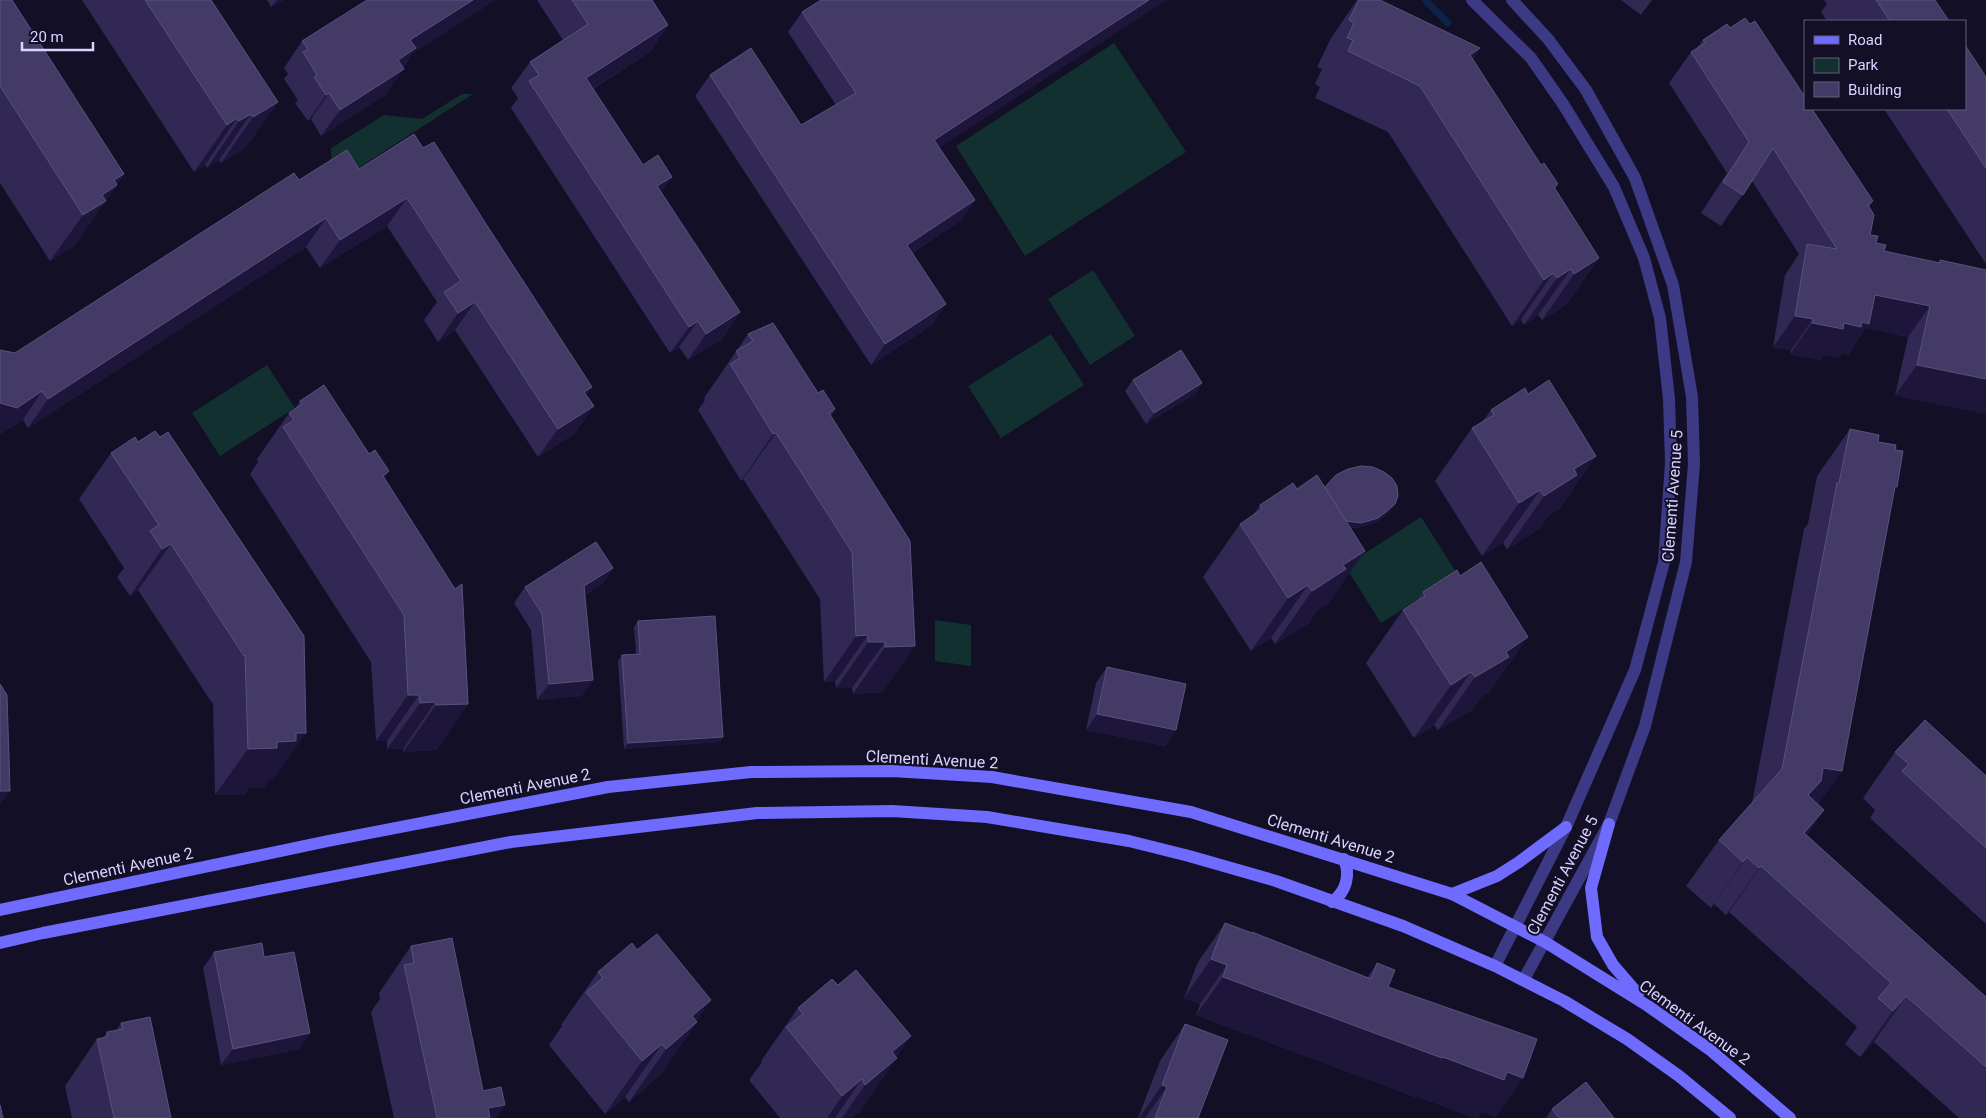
<svg xmlns="http://www.w3.org/2000/svg" width="1986" height="1118" font-family="Roboto,sans-serif">
<style>
.green{fill:#12302f}
.lines{fill:none;stroke-linecap:round;stroke-linejoin:round}
.stream{stroke:#0c2248;stroke-width:7}
.minor{stroke:#3d3a85;stroke-width:12}
.secondary{stroke:#6f6bff;stroke-width:12}
.wall{fill:#312854}
.shaded-wall{fill:#1d163a}
.building{fill:#433a66;stroke:#5a527e}
.labels{text-anchor:middle;stroke-width:4;stroke-linejoin:round;paint-order:stroke}
.street-label{font-size:16px;fill:#d9d4ff;stroke:#130f26}
</style>
<rect width="100%" height="100%" fill="#130f26"/>
<g class="green">
<path d="M1114,43l72,109 -161,104 -69,-110z"/>
<path d="M462,94h11l-135,87 -6,-9 -1,-24 53,-33 38,4z"/>
<path d="M1093,270l42,66 -45,29 -42,-66z"/>
<path d="M1051,334l33,51 -83,53 -33,-52z"/>
<path d="M267,365l28,43 -75,48 -28,-43z"/>
<path d="M1421,517l37,58 -77,48 -36,-57z"/>
<path d="M935,620l36,5v41l-36,-5z"/>
</g>
<g class="lines">
<path class="stream" d="M1425,0l23,23"/>
<g class="minor">
<path d="M1472,0l59,58 32,46 51,83 30,71 16,60 9,81 2,64 -7,99 -29,108 -69,157 -71,139"/>
<path d="M1512,0l36,39 38,51 49,88 38,107 19,112 2,67 -8,98 -41,164 -36,98 -85,155"/>
</g>
<g class="secondary">
<path d="M1609,824l-18,64 6,49 16,28 25,29"/>
<path d="M1452,894l45,-18 22,-14 47,-35"/>
<path d="M1332,902c14,-10 19,-27 12,-43"/>
<path d="M0,910l328,-69 280,-54 143,-15 141,-1 100,6 199,35 261,82 93,48 103,64 61,43 81,69"/>
<path d="M0,943l43,-10 468,-91 246,-29 135,-2 95,6 142,24 60,15 87,25 127,45 92,40 69,35 63,38 52,37 51,42"/>
</g>
</g>
<g class="wall">
<path d="M0,0l124,174 -7,10v1l-44,62 -23,14 -50,-78z"/>
<path d="M82,0h129l67,102 -33,46 -24,15 -2,-3 -12,8 -2,-3 -11,7z"/>
<path d="M267,0h16l-12,7z"/>
<path d="M537,0h115l16,25 -18,27 -57,37 147,223 -18,27 -34,21 -9,-13 -9,6 -159,-245 7,-10 -7,-10 19,-26 33,-22z"/>
<path d="M1357,0h23l100,48 -7,11 68,106 17,19 -3,5 44,69 -33,47 -24,15 -4,-5 -14,10 -3,-5 -9,6 -124,-194 -73,-34 5,-11 -5,-3 7,-15 -5,-2 14,-29z"/>
<path d="M1621,0h31l-11,15z"/>
<path d="M1825,0h110l14,21h-122l-6,-9 6,-8 -3,-3z"/>
<path d="M802,12l137,136 36,52 -15,21 -48,32 34,51 -14,21 -61,40 -176,-269 15,-21 91,50 35,-20 -48,-73z"/>
<path d="M1730,28l143,173 -4,6 1,28 6,8 8,8 55,12 1,-3 46,10 -91,126 13,-59 -42,-9 -18,27 -6,-2 -3,5 -14,-3 -4,5 -31,-6 1,-4 -18,-3 12,-72 14,-21 -47,-73 -31,45 -20,-13 26,-40 -58,-90 22,-31 6,-4 6,-8z"/>
<path d="M302,41l110,13 -27,41 -64,41 -10,-17 -3,2 -13,-18 3,-3 -14,-21 4,-5 -4,-6z"/>
<path d="M1986,77v187l-102,-155h81z"/>
<path d="M423,148l63,76 106,163 -6,8 8,11 -20,28 -36,23 -83,-127 -17,12 -14,-22 13,-18 -50,-76 -67,42 -14,-21 -278,181 -5,-8 -23,14v-84l15,3 284,-173 60,-11z"/>
<path d="M748,334l70,59 17,16 -4,7 79,125 -27,151 -30,2 -1,-6h-16l-1,-6h-11l-4,-83 -77,-120 -2,2 -43,-71 7,-10 -1,-2z"/>
<path d="M1133,380l69,3 -7,11 -49,30 -21,-33z"/>
<path d="M1528,394l68,62 -37,53 -10,6 -9,13 -33,21 -4,-6 -21,13 -47,-75 37,-53 10,-6 9,-12z"/>
<path d="M300,401l69,53 20,17 -5,7 84,226 -32,46 -33,2v-3h-16v-8h-11l-5,-79 -121,-188 8,-12 -1,-3 32,-46 5,-3z"/>
<path d="M1850,429l45,21 -1,41 -76,314 6,5 -17,25 179,162v121h-27l-85,-76 -14,15 -15,-13 12,-17 -128,-115 -3,3 -12,-11 -3,4 -25,-22 33,-46 33,-37 52,-274 4,-5 9,-48z"/>
<path d="M160,437l144,199 -31,144h-4l-6,8h-14l-4,7h-30l-2,-93 -1,1 -74,-113 -8,6 -13,-19 7,-9 -45,-69 32,-46 27,-11z"/>
<path d="M1297,489l94,21 -7,7 -10,6 -17,5 -7,-1 -22,77 -11,6 -8,13 -34,21 -4,-6 -20,13 -48,-74 37,-53 12,-8 8,-11z"/>
<path d="M613,568l-11,16 -17,11 -3,101 -45,4 -6,-70 -17,-27 11,-16z"/>
<path d="M1423,592l68,98 -10,7 -9,13 -34,20 -4,-5 -20,13 -48,-75 37,-53 12,-7z"/>
<path d="M638,621l85,116 -4,5 -95,7 -6,-88 4,-6 14,-1 -2,-27z"/>
<path d="M1107,667l69,63 -11,16 -79,-16 10,-47z"/>
<path d="M1895,752l91,24v148l-116,-106 5,-8 -12,-12z"/>
<path d="M1225,923l142,55 10,-15 11,24 108,130 -14,-5 -5,6h-2l-59,-22 -1,1 -219,-82 4,-11 -16,-6 14,-36z"/>
<path d="M411,946l72,145 13,27h-102l-23,-106 9,-13 -1,-6z"/>
<path d="M637,950l74,50 -15,21 1,1 -37,53 -31,27 -4,-5 -20,17 -56,-69 13,-19 -1,-1 37,-53z"/>
<path d="M214,952l50,5 46,76 -11,16 -78,16 -18,-97z"/>
<path d="M798,1008l98,49 -36,54 -8,7h-72l-31,-38 13,-18 -1,-1z"/>
<path d="M121,1023l50,95h-99l-7,-32 32,-47 6,-1 4,-6 9,-1z"/>
<path d="M1185,1024l13,94h-60l22,-57z"/>
<path d="M1552,1109l62,9h-68z"/>
</g>
<g class="shaded-wall">
<path d="M277,0h6l-12,7z"/>
<path d="M473,0h23l-84,54 -12,17 4,-2 -19,26 -64,41 19,-26 70,-70z"/>
<path d="M1149,0h18l-248,161 15,-21z"/>
<path d="M668,25l-18,27 -83,53 19,-27z"/>
<path d="M1480,48l-32,47 22,-40z"/>
<path d="M329,93l-18,26 -3,2 18,-26z"/>
<path d="M278,102l-33,46 -24,15 32,-46z"/>
<path d="M251,114l-32,46 -12,8 32,-47z"/>
<path d="M237,118l-32,47 -11,7 33,-47z"/>
<path d="M124,174l-9,12 2,-1 -44,62 -23,14 33,-46 19,-20 12,-15z"/>
<path d="M672,177l-18,26 3,-17z"/>
<path d="M407,198l-20,28 -67,42 20,-28z"/>
<path d="M975,200l-15,21 -67,44 14,-20z"/>
<path d="M326,218l-20,29 -278,181 20,-29z"/>
<path d="M1599,258l-33,47 -24,15 32,-46z"/>
<path d="M1571,269l-33,46 -14,10 33,-47z"/>
<path d="M1553,273l-32,47 -9,6 32,-46z"/>
<path d="M1875,295l55,11 -22,31 -42,-9 -18,27 -6,-2 -3,5 -14,-3 -4,5 -31,-6 22,-31z"/>
<path d="M475,302l-20,28 -17,12 20,-29z"/>
<path d="M946,304l-14,21 -61,40 14,-21z"/>
<path d="M740,312l-18,27 -34,21 18,-26z"/>
<path d="M1795,316l18,3 -22,31 -18,-3z"/>
<path d="M698,321l-19,26 -9,6 19,-26z"/>
<path d="M1917,365l69,14v35l-91,-18z"/>
<path d="M1202,383l-7,11 -49,30 8,-11z"/>
<path d="M592,387l-19,28 11,-23z"/>
<path d="M42,391l-19,29 -23,14v-31z"/>
<path d="M594,406l-20,28 -36,23 20,-28z"/>
<path d="M776,433l-33,46 -2,2 32,-47z"/>
<path d="M1596,456l-37,53 -10,6 -9,13 -33,21 37,-53 30,-27z"/>
<path d="M389,471l-32,47 26,-42z"/>
<path d="M1540,490l-37,53 -21,13 37,-53z"/>
<path d="M1395,504l-4,6 -7,7 -10,6 -17,5 -16,-2 4,-5z"/>
<path d="M171,544l-33,46 -8,6 32,-47z"/>
<path d="M1365,551l-37,53 -11,6 -8,13 -34,21 37,-53 31,-26z"/>
<path d="M613,568l-11,16 -29,18 11,-16z"/>
<path d="M1308,585l-37,53 -20,13 37,-53z"/>
<path d="M868,635l-33,47h-11l32,-46z"/>
<path d="M1528,637l-37,53 -10,7 -9,13 -34,20 37,-53 31,-25z"/>
<path d="M868,642h17l-33,46h-16z"/>
<path d="M915,646l-32,46 -30,2 32,-47z"/>
<path d="M1471,672l-37,53 -20,13 37,-53z"/>
<path d="M593,680l-11,16 -45,4 12,-16z"/>
<path d="M408,695h11l-32,46h-11z"/>
<path d="M435,702l-32,47h-16l33,-46z"/>
<path d="M468,704l-32,46 -33,2 33,-47z"/>
<path d="M1097,714l79,16 -11,16 -79,-16z"/>
<path d="M296,733h10l-33,47h-4l-6,8h-14l-4,7h-30l33,-46z"/>
<path d="M723,737l-4,5 -95,7 4,-6z"/>
<path d="M1823,768l19,3 -33,47 -12,-3z"/>
<path d="M0,791h10l-10,14z"/>
<path d="M1824,810l-32,47 12,-24z"/>
<path d="M1747,857l-33,47 -3,4 32,-46z"/>
<path d="M1761,866l-32,46 -3,3 33,-47z"/>
<path d="M1211,959l16,6 -27,39 -16,-6z"/>
<path d="M1223,977l220,80 64,15 16,6 -27,39 -14,-5 -5,6h-2l-59,-22 -1,1 -219,-82z"/>
<path d="M1906,996l-32,46 -14,15 33,-46z"/>
<path d="M711,1000l-17,25 3,-3 -37,53 -31,27 37,-53 26,-33z"/>
<path d="M310,1033l-11,16 -78,16 12,-16z"/>
<path d="M911,1036l-18,26 4,-4 -37,53 -8,7h-10l23,-33 27,-33z"/>
<path d="M662,1044l-37,53 -20,17 37,-53z"/>
<path d="M862,1079l-27,39h-8l15,-22z"/>
<path d="M1162,1085l5,2 -22,31h-6z"/>
<path d="M505,1105l-9,13h-15l7,-10z"/>
</g>
<g class="building">
<path d="M0,0h12l112,174 -10,6 3,5 -15,10 4,6 -23,14 -83,-129z"/>
<path d="M145,0h66l67,102 -25,15 -2,-3 -12,7 -2,-3 -10,7z"/>
<path d="M367,0h106l-63,40 6,8 -18,12 6,9 -64,41 -11,-17 -3,2 -12,-18 3,-2 -14,-23 5,-3 -6,-8z"/>
<path d="M572,0h80l16,25 -82,53 57,87 15,-10 14,22 -15,9 83,126 -34,22 -8,-13 -9,6 -160,-246 10,-6 -9,-13 58,-38z"/>
<path d="M821,0h328l-215,140 41,60 -68,45 39,59 -61,40 -175,-269 41,-27 50,77 55,-32 -54,-81z"/>
<path d="M1359,0h21l100,48 -10,7 71,110 3,-2 14,21 -4,3 45,71 -25,16 -3,-5 -14,9 -4,-5 -9,7 -124,-194 -72,-35 5,-11 -6,-2 7,-15 -5,-3z"/>
<path d="M1876,0h59l14,21h-59z"/>
<path d="M1745,18l5,6 5,-3 50,76v12h7l61,92 -5,4 6,10 -4,20 8,1 -2,7 10,2 -2,6 56,12v-3l46,10v109l-69,-14 13,-59 -55,-11 -6,29 -7,-2 -1,5 -17,-4 -1,6 -31,-6 1,-4 -18,-3 12,-72 30,5 -64,-101 -30,47 -20,-13 26,-40 -58,-90 14,-9 -2,-3 24,-16 3,4z"/>
<path d="M1965,45l21,32v91l-39,-59h18z"/>
<path d="M414,134l9,14 11,-6 52,82 106,163 -8,5 10,14 -36,23 -83,-127 -17,11 -14,-21 17,-11 -54,-83 -67,42 -14,-22 -278,181 -6,-8 -25,17 -17,-5v-53l15,3 279,-180 5,7 48,-30 12,19z"/>
<path d="M773,323l45,70 5,-3 12,19 -6,4 81,128 5,105 -30,1v-5h-17v-7l-12,1 -4,-84 -76,-119 -3,1 -43,-70 10,-6 -4,-7 17,-10 -5,-7z"/>
<path d="M1181,350l21,33 -48,30 -21,-33z"/>
<path d="M1549,380l47,76 -22,13 3,6 -33,21 -4,-6 -21,13 -47,-75 22,-13 -3,-5 34,-22 3,6z"/>
<path d="M324,385l45,69 6,-4 14,21 -6,5 72,113 7,-5 6,120 -32,1 -1,-3 -15,1 -1,-8h-11l-4,-80 -121,-188 11,-7 -5,-7 13,-9 -2,-3z"/>
<path d="M1850,429l29,6 -1,7 18,3 -1,5 8,1 -6,36h-2l-53,284 -19,-3 -2,13 -13,14 16,15 -20,23 182,164v70l-80,-71 -13,15 -15,-13 13,-15 -130,-117 -2,2 -12,-11 -4,5 -24,-22 63,-71 55,-286h2z"/>
<path d="M155,431l5,6 8,-5 136,204 2,97h-10v8l-19,1v6l-29,1 -3,-94 -1,1 -73,-112 -9,5 -12,-18 9,-6 -48,-72 24,-16 3,5z"/>
<path d="M1361,466l12,1 11,5 8,6 5,8 1,10 -3,8 -8,7 -9,7 -17,5 -15,-2 -21,-34 11,-12 12,-6z"/>
<path d="M1317,475l48,76 -22,14 3,4 -34,22 -4,-6 -20,13 -48,-74 22,-15 -2,-4 33,-22 4,6z"/>
<path d="M596,542l17,26 -29,18 9,94 -44,4 -7,-70 -17,-27z"/>
<path d="M1481,562l47,75 -22,15 3,5 -34,20 -4,-5 -20,13 -48,-75 22,-14 -2,-4 34,-22 3,6z"/>
<path d="M715,616l8,121 -95,6 -6,-88 18,-1 -2,-33z"/>
<path d="M1107,667l79,17 -10,46 -79,-16z"/>
<path d="M0,684l7,11 3,96h-10z"/>
<path d="M1925,720l61,56v72l-84,-77 7,-7 -14,-12z"/>
<path d="M1225,923l27,10v-1l119,47 6,-16 18,7 -7,17 149,52 -14,39 -16,-6 -3,8 -61,-23 -1,1 -219,-81 4,-12 -16,-6z"/>
<path d="M657,934l54,66 -19,16 5,6 -31,27 -4,-5 -20,17 -56,-69 17,-14 -5,-6 34,-29 5,7z"/>
<path d="M452,938l31,153 18,-4 4,18 -17,3 2,10h-53l-33,-153 10,-2 -3,-17z"/>
<path d="M262,943l2,14 30,-5 16,81 -77,16 -19,-97z"/>
<path d="M856,970l55,66 -19,16 5,6 -32,27 -3,-6 -20,17 -56,-69 17,-13 -5,-6 34,-29 6,6z"/>
<path d="M150,1017l21,101h-57l-17,-79 10,-2v-5l16,-3 -2,-6z"/>
<path d="M1185,1024l43,16 -30,78h-43l12,-31 -5,-2z"/>
<path d="M1586,1082l28,36h-55l-7,-9z"/>
<path d="M0,1105l3,13h-3z"/>
</g>
<g class="labels">
<g class="street-label">
<text transform="translate(1672 496) rotate(-86)" y="6">Clementi Avenue 5</text>
<text transform="translate(932 759) rotate(3)" y="6">Clementi Avenue 2</text>
<text transform="translate(525 786) rotate(-11)" y="6">Clementi Avenue 2</text>
<text transform="translate(1331 838) rotate(17)" y="6">Clementi Avenue 2</text>
<text transform="translate(128 866) rotate(-12)" y="6">Clementi Avenue 2</text>
<text transform="translate(1562 875) rotate(-62)" y="6">Clementi Avenue 5</text>
<text transform="translate(1695 1022) rotate(36)" y="6">Clementi Avenue 2</text>
</g>
</g>
<rect x="1804" y="20" width="162" height="90" fill="#130f26" stroke="#625e7d"/>
<rect x="1814" y="36" width="25" height="8" fill="#6f6bff" stroke="#625e7d"/>
<text x="1848" y="45" font-size="15" fill="#d9d4ff">Road</text>
<rect x="1814" y="58" width="25" height="15" fill="#12302f" stroke="#625e7d"/>
<text x="1848" y="70" font-size="15" fill="#d9d4ff">Park</text>
<rect x="1814" y="82" width="25" height="15" fill="#433a66" stroke="#625e7d"/>
<text x="1848" y="95" font-size="15" fill="#d9d4ff">Building</text>
<path d="M22 42v8h71v-8" fill="none" stroke="#d9d4ff" stroke-width="2.5"/>
<text x="30" y="42" font-size="15" fill="#d9d4ff" stroke="#130f26" stroke-width="4" paint-order="stroke">20 m</text>
</svg>
